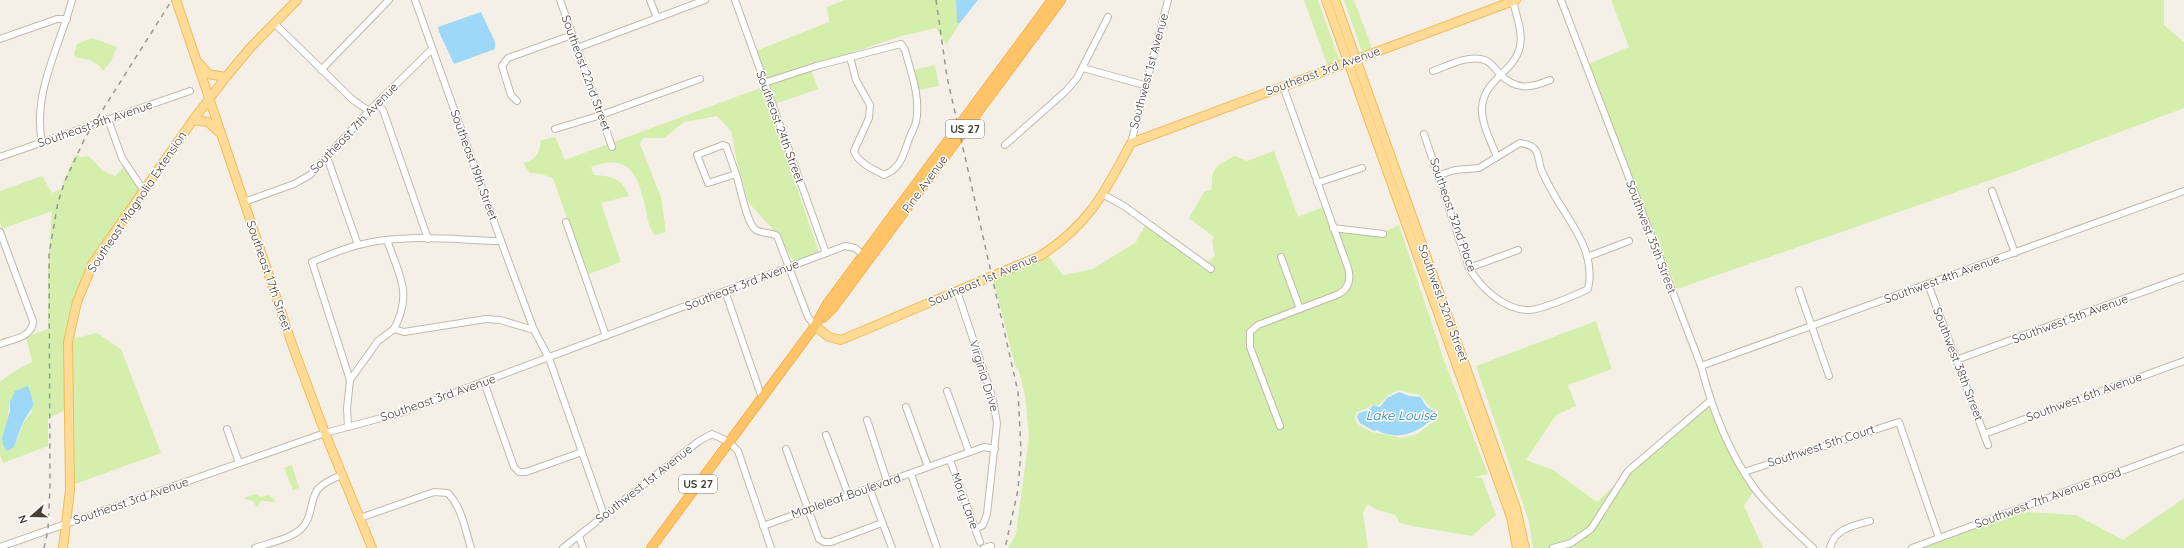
<svg xmlns="http://www.w3.org/2000/svg" width="2184" height="548" font-family="Quicksand,sans-serif">
<style>
.green{fill:#d4eeac;fill-rule:evenodd}
.water{fill:#9dd8f8}
.lines{fill:none;stroke-linecap:round;stroke-linejoin:round}
.minor-casing{stroke:#c2b8a9;stroke-width:8}
.major-casing{stroke:#f1bb5a;stroke-width:10}
.highway-casing{stroke:#ef9a28;stroke-width:10}
.minor{stroke:#fff;stroke-width:6}
.major{stroke:#ffdb96;stroke-width:8}
.highway{stroke:#ffc468;stroke-width:9}
.rail{stroke:#979797;stroke-width:1.5;stroke-dasharray:5 5;stroke-linecap:butt}
.labels{text-anchor:middle;stroke-width:3;stroke-linejoin:round;paint-order:stroke}
.shield{fill:#fff;stroke:#807972;stroke-width:1}
.shield-label{font-size:11px;font-weight:bold;fill:#494035}
.street-label{font-size:12px;fill:#494035;stroke:#fff}
.water-label{font-size:13px;font-style:italic;fill:#1f7cb0;stroke:#fff}
</style>
<rect width="100%" height="100%" fill="#f5f0e7"/>
<g class="green">
<path d="M845,0h111l1,22 2,2 -13,21 -10,-17 -35,8 -91,31 8,22 -43,15 -19,-53 73,-29 -2,-15z"/>
<path d="M1304,0h14l22,62 -12,5z"/>
<path d="M1344,0h10l18,48 -10,4z"/>
<path d="M1611,0h553v25l20,17v66l-176,66 -331,115 -93,-223 45,-19z"/>
<path d="M92,38l25,9 -6,14 -8,10c-6,-10 -15,-13 -26,-13l-3,-4 3,-10z"/>
<path d="M935,65l4,21 -21,4 -4,-20z"/>
<path d="M763,87l56,166 -25,9 -18,-29 -28,-31 -11,-40 -6,-31 -14,-15 -33,6 -20,16h-21l-3,6 21,53 5,35 -11,3c-7,-7 -7,-16 -9,-25 -8,-34 -15,-58 -55,-43l3,8c18,1 28,3 35,21l-28,7 20,59 -32,12 -23,-58 -13,-38 -12,-4 -11,-1 -7,-10c13,-3 17,-10 18,-23l14,-3 10,23z"/>
<path d="M1274,151l24,66 25,-10 24,65 -1,13 -5,6 -88,34 -5,5 8,-1 94,-40 2,-19 -15,-39 48,5 1,-4 -33,-4 33,3 13,-6 46,138 43,111 -14,3 8,1 14,37 -24,21 -60,-10 -12,-3 -5,-8 -20,-6 -7,-5 -5,9 5,35h-360l8,-14 13,-97 -4,-42 -7,-27 -2,1 -23,-90 54,-25 16,21 30,-6 43,-27 9,-17 56,42 14,-11 -3,-14 2,-5 -25,-19 15,-26 8,-3c-1,-22 5,-24 23,-33l12,5zM1398,390l22,5 12,14 5,1 1,3 -1,6 -20,15 -15,4 -30,-6 -16,-9 -1,-7 2,-4 11,-4 3,-3h8l8,-9z"/>
<path d="M75,155l7,2 7,-1 14,15 12,5 10,-10 16,24 -67,111 -8,108 -18,10v27l-45,17 -3,-8v-73l16,-12 16,-8 -6,-25 22,-8v-59l4,-59 -50,18 -2,-7v-31l42,-15 10,17 9,-4zM10,402l23,9 -9,11 -10,25 -7,-26z"/>
<path d="M1596,321l16,48 -44,16 8,21 -20,9 -30,45 27,10 44,32 114,-107 22,58 20,39 -9,14 19,42h-230l-4,-26 -7,-21 -46,-135z"/>
<path d="M97,333l24,16 40,104 -89,32v-149l4,2z"/>
<path d="M292,465l7,23 -6,2 -9,-22z"/>
<path d="M255,494l6,3 7,-2 6,4 1,3 -14,-1 -4,6 -5,-6 -7,-2 -1,-1z"/>
<path d="M2184,498v50h-277l83,-30 37,-6 49,3 47,25z"/>
</g>
<g class="water">
<path d="M956,0h22l-19,24 -2,-2z"/>
<path d="M481,12l14,30v7l-41,15 -15,-32 -1,-5z"/>
<path d="M28,386c9,25 5,17 -5,37 -4,8 -6,16 -9,24l-7,4 -4,-6 -1,-7 8,-27v-9l5,-11z"/>
<path d="M1399,392l10,4 12,1c2,6 7,13 14,14l2,3c-3,5 -7,7 -11,10 -13,11 -32,16 -49,6l-3,1 -14,-8 -3,-6 2,-4 10,-3 4,-5 7,2 7,-9z"/>
</g>
<g class="lines">
<g class="minor-casing">
<g id="minor">
<path d="M415,0l86,241 33,89"/>
<path d="M560,0l52,147"/>
<path d="M650,0l7,18"/>
<path d="M735,0l91,253"/>
<path d="M1561,0l140,366c11,43 28,87 54,123 16,21 38,40 58,59"/>
<path d="M275,24l78,76 16,11"/>
<path d="M0,39l57,-20h10"/>
<path d="M577,48l128,-48"/>
<path d="M1083,68l61,17"/>
<path d="M321,70l68,-70"/>
<path d="M1433,71c14,-5 33,-15 48,-12 9,1 13,9 19,15 16,17 31,14 50,6"/>
<path d="M764,83l52,-17 85,-22 4,6c6,23 16,48 11,72 -2,7 -6,13 -8,20 -5,14 -8,27 -24,33 -11,-6 -26,-12 -30,-24l15,-33 1,-13 -14,-25 -6,-23"/>
<path d="M517,101l-6,-6 -9,-29 6,-8 64,-23"/>
<path d="M377,103l6,7 45,129"/>
<path d="M108,119l14,39 22,33"/>
<path d="M555,129l46,-14 99,-36"/>
<path d="M1424,134l45,134c12,20 36,43 61,42 13,-1 46,-15 58,-21 9,-38 -20,-68 -36,-98 -4,-7 -8,-15 -11,-22 -2,-6 -2,-13 -5,-18 -3,-6 -10,-7 -16,-8l-41,25 -24,2 -16,5"/>
<path d="M42,143c-10,-50 18,-97 30,-143"/>
<path d="M1131,143l37,-143"/>
<path d="M1005,145l61,-54 11,-13 31,-61"/>
<path d="M0,157l190,-66"/>
<path d="M327,157l31,88"/>
<path d="M1497,157c-6,-16 -16,-33 -15,-50 2,-28 33,-35 38,-61 3,-14 -4,-31 -7,-45"/>
<path d="M736,174l-28,9 -11,-28 26,-10 3,1 10,28c4,12 11,51 20,56 7,4 15,2 21,6l31,81 7,9"/>
<path d="M1317,183l45,-15"/>
<path d="M1992,191l23,62"/>
<path d="M1104,195l20,11 87,63"/>
<path d="M244,202l50,-18 16,-9 59,-64 63,-62"/>
<path d="M566,222l40,114"/>
<path d="M1333,228l50,6"/>
<path d="M0,232l33,89c0,16 -20,18 -33,23"/>
<path d="M387,240c12,35 26,53 7,89"/>
<path d="M1281,257l19,52"/>
<path d="M1587,257l42,-16"/>
<path d="M1469,268l49,-18"/>
<path d="M1928,284l60,161"/>
<path d="M1799,290l30,86"/>
<path d="M725,291l37,107"/>
<path d="M957,291l35,105 5,27 -10,91 -4,11 -7,4"/>
<path d="M1956,360l228,-83"/>
<path d="M1701,366l483,-175"/>
<path d="M350,380l28,-39 16,-12 10,3 82,-13 14,1 34,10 15,28 55,157"/>
<path d="M484,382l30,85 5,5h7l56,-20"/>
<path d="M947,391l22,61"/>
<path d="M906,407l22,60"/>
<path d="M867,420l20,61"/>
<path d="M1280,426l-30,-79v-15l8,-7 81,-31c12,-7 12,-18 8,-29l-64,-179"/>
<path d="M348,427l-1,-19 3,-28 -38,-118c15,-6 30,-13 46,-17 45,-12 97,-5 143,-4"/>
<path d="M227,429l12,34"/>
<path d="M1984,434l200,-73"/>
<path d="M826,435l22,59"/>
<path d="M786,449l33,90 5,3h7l51,-19"/>
<path d="M950,460l30,82"/>
<path d="M1744,472l155,-50 40,116"/>
<path d="M911,474l26,74"/>
<path d="M869,487l23,61"/>
<path d="M360,518l74,-26 14,1c14,15 17,36 23,55"/>
<path d="M763,526l221,-79 11,2"/>
<path d="M579,536l4,12"/>
<path d="M0,547l325,-114 75,-20 445,-167 10,2 11,9"/>
<path d="M255,548c14,-5 35,-9 46,-19 12,-11 8,-28 17,-40 6,-7 16,-11 24,-14"/>
<path d="M563,548l136,-107 13,-7 17,8 9,9 33,97"/>
<path d="M984,548l7,-2"/>
<path d="M1553,548l18,-5 20,-14 37,-58 82,-70"/>
<path d="M1830,548c5,-20 23,-22 40,-27"/>
<path d="M1912,548l272,-100"/>
</g>
</g>
<g class="major-casing">
<g id="major">
<path d="M176,0l117,347 32,86 47,115"/>
<path d="M1326,0l185,517 6,31"/>
<path d="M1335,0l181,508 9,40"/>
<path d="M200,64l8,10 18,3"/>
<path d="M193,120l15,2 11,10"/>
<path d="M815,326l14,11 12,3 199,-84c49,-31 65,-64 91,-113l385,-143"/>
<path d="M63,548l7,-58 -2,-148 9,-40 16,-39 100,-143 33,-43 24,-29 47,-48"/>
</g>
</g>
<g class="highway-casing">
<g id="highway">
<path d="M823,318l10,-10 228,-308"/>
<path d="M651,548l164,-222 12,-22 225,-304"/>
</g>
</g>
<use href="#minor" class="minor"/>
<use href="#major" class="major"/>
<use href="#highway" class="highway"/>
<g class="rail">
<path d="M936,0l11,77 71,315 3,58 -3,40 -13,58"/>
<path d="M44,548l4,-18 2,-45 -1,-231 9,-52 7,-21 20,-43 87,-138"/>
</g>
</g>
<g class="labels">
<g class="shield">
<rect x="946" y="120" width="38" height="18" rx="3"/>
<rect x="679" y="475" width="38" height="18" rx="3"/>
</g>
<g class="shield-label">
<text x="965" y="133">US 27</text>
<text x="698" y="488">US 27</text>
</g>
<g class="street-label">
<text transform="translate(1149 71) rotate(-75)" y="4">Southwest 1st Avenue</text>
<text transform="translate(1323 71) rotate(-20)" y="4">Southeast 3rd Avenue</text>
<text transform="translate(586 73) rotate(70)" y="4">Southeast 22nd Street</text>
<text transform="translate(95 124) rotate(-19)" y="4">Southeast 9th Avenue</text>
<text transform="translate(780 127) rotate(70)" y="4">Southeast 24th Street</text>
<text transform="translate(354 128) rotate(-46)" y="4">Southeast 7th Avenue</text>
<text transform="translate(474 165) rotate(70)" y="4">Southeast 19th Street</text>
<text transform="translate(925 184) rotate(-54)" y="4">Pine Avenue</text>
<text transform="translate(137 202) rotate(-56)" y="4">Southeast Magnolia Extension</text>
<text transform="translate(1453 215) rotate(71)" y="4">Southeast 32nd Place</text>
<text transform="translate(1651 237) rotate(69)" y="4">Southwest 35th Street</text>
<text transform="translate(269 276) rotate(71)" y="4">Southeast 17th Street</text>
<text transform="translate(1942 279) rotate(-20)" y="4">Southwest 4th Avenue</text>
<text transform="translate(983 280) rotate(-23)" y="4">Southeast 1st Avenue</text>
<text transform="translate(742 285) rotate(-21)" y="4">Southeast 3rd Avenue</text>
<text transform="translate(1443 303) rotate(70)" y="4">Southwest 32nd Street</text>
<text transform="translate(2070 319) rotate(-20)" y="4">Southwest 5th Avenue</text>
<text transform="translate(1958 364) rotate(69)" y="4">Southwest 38th Street</text>
<text transform="translate(984 376) rotate(73)" y="4">Virginia Drive</text>
<text transform="translate(2084 397) rotate(-20)" y="4">Southwest 6th Avenue</text>
<text transform="translate(438 398) rotate(-19)" y="4">Southeast 3rd Avenue</text>
<text transform="translate(1821 446) rotate(-18)" y="4">Southwest 5th Court</text>
<text transform="translate(644 484) rotate(-38)" y="4">Southwest 1st Avenue</text>
<text transform="translate(846 496) rotate(-19)" y="4">Mapleleaf Boulevard</text>
<text transform="translate(2048 498) rotate(-20)" y="4">Southwest 7th Avenue Road</text>
<text transform="translate(131 501) rotate(-19)" y="4">Southeast 3rd Avenue</text>
<text transform="translate(965 501) rotate(70)" y="4">Mary Lane</text>
</g>
<g class="water-label">
<text x="1401" y="420">Lake Louise</text>
</g>
</g>
<g transform="translate(32 516) rotate(250)" stroke="#ffffff" stroke-width="3" paint-order="stroke">
<path d="M0-3L7 15L0 10L-7 15Z" fill="#494035"/>
<text y="-6" font-size="11" font-weight="bold" text-anchor="middle" fill="#494035">N</text>
</g>
</svg>
